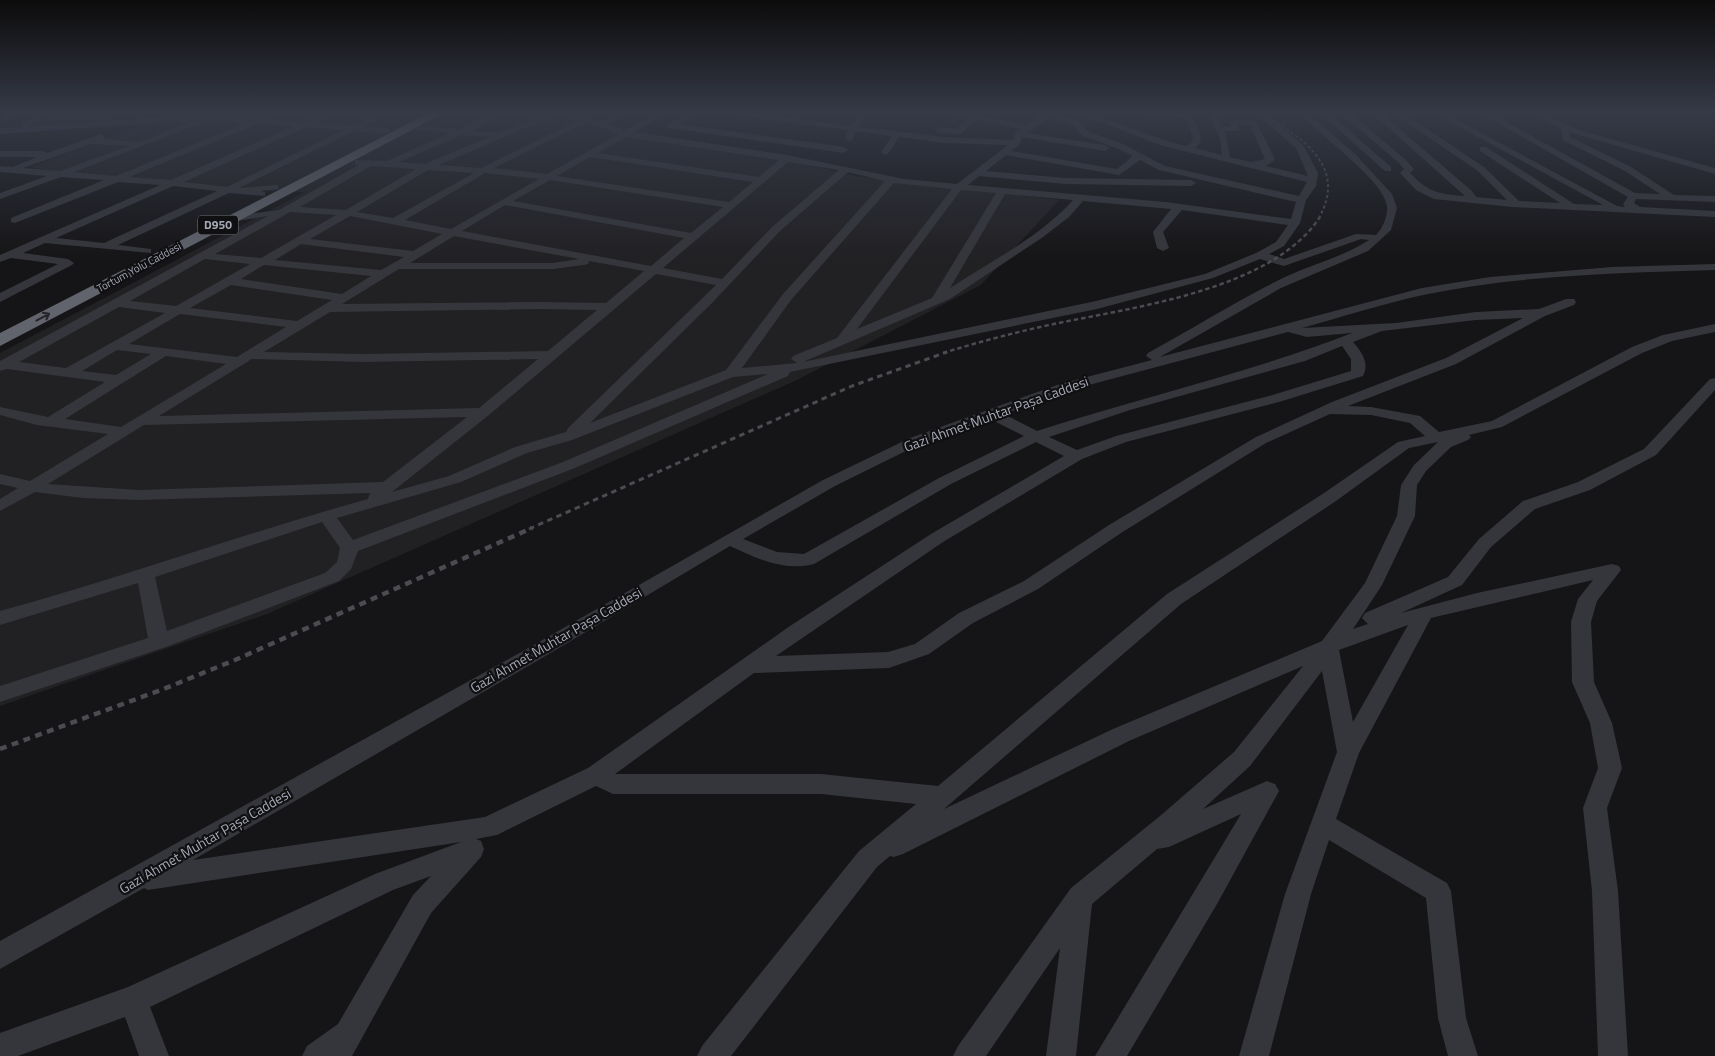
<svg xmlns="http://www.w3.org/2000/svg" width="1715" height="1056" font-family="'Titillium Web',sans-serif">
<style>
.built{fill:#212023}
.green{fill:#1e2620}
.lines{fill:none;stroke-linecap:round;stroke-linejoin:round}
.minor{fill:#35363b;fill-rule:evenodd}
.highway{fill:#61646c;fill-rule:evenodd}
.rail-far3{stroke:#4a4c52;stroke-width:2;stroke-dasharray:3 2.5;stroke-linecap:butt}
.rail-far2{stroke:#4a4c52;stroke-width:2.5;stroke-dasharray:4.5 3;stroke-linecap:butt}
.rail-far1{stroke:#4a4c52;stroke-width:3;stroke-dasharray:5.5 4.5;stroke-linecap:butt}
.rail{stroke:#4a4c52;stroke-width:4.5;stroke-dasharray:7 5.5;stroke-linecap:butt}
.oneway{stroke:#242428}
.labels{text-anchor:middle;stroke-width:4.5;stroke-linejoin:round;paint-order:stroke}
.far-street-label{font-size:11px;fill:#a6aab7;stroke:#100f11}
.shield{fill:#100f11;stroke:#797c85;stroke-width:1}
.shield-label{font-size:12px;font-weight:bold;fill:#a6aab7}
.street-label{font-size:14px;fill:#a6aab7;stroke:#100f11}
</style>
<rect width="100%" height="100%" fill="#151416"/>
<path class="built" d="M172,113h377l233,46 73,17 204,24 -78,85 -184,95 -530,234 -267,92v-353l305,-161 -75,-3 -167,-15 -32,-7z"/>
<path class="green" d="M117,115l-8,5 -77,5 15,-7z"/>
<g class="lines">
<g class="minor">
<path d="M11,113h10l-11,7h-6v-4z"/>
<path d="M43,113h10l-23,13 171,-11 103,7 21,-9h11l-20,10 35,3 27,-13h10l-25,14 24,1 4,3 -4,3 -33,-3 -115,57 39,-3v4l-17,2 4,1v4l-36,-3 -111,52 33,4v4l-106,-10 -22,10 45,6 6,4 -2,2 -72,37v-9l58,-29 -47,-6 -11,4v-7l160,-70 -42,-3 -103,41 -4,-1v-4l93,-38 -43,-3 -61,22v-6l47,-17 -47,-4v-6l13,1 24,-10h-37v-6h43l4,2 54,-19 4,3 -2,2 37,3 55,-22 -195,14v-6l22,-1v-4zM196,120l50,3 -130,53 -42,-4 125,-48 1,-2zM257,124l37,2 -123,54 -42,-3zM306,127l37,3 -116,57 -43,-5zM91,144l38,2 -69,25 -37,-3zM173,186l44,5 -113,52 -48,-5z"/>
<path d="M498,113h11l-38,18 28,2 49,-20h22l32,8 13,-8h10l-16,11 16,6 31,-17h10l-32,19 153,23 117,24 53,5 51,-39 -63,-2 -46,-6 -11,17 -3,1 -4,-3 11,-16 -36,-5 -4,9 -3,1 -4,-3 3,-8 -118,-15 -4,-2h23l102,13 9,-13h8l-9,14 86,10 68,3 3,-8 5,-3 -46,-9 -14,14 -22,-1 -4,-3 4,-3 17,2 11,-10 -20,-6h16l64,12 17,-12h11l-1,1 25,7 10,11 34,12 42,22 134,30 8,-14 -147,-37 -59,-23 -39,-9c44,0 82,23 124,33l6,-4 1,-6 -8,-18 -47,-3 -4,-2h57l10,23 -1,7 -5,5 27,7 -2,-16 -12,-26h8l6,14h9l-1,-4 6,-4 20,2 19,39 -9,6 42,10 -12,-28 -33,-28 -13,-7h11l8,3 34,29 15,28 -2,13 -10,14 -6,23 -16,23 -15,8 15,5 72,-25 20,1c7,-7 12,-19 11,-29 -3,-26 -69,-72 -88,-93h9l48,42 36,39 5,14 -6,22 -23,21 -87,37 -121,69 262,-69 68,-11 122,-10 103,-3v6c-97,3 -197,5 -292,25 -41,9 -81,22 -121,33l94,-5 80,-11 63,-3 27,-10h8l2,3 -2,3 -29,11 -89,48 -108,42 23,1 49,9 19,16 53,-11 140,-74 31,-12 52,-11v8l-43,9 -30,12 -140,74 -33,8 2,2 -3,3 -17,7 -25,24 -9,14 -2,31 -33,69 -29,44 15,-5 -6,-6 3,-5 83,-36 31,-38 44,-38 55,-19 66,-33 66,-70 5,-1v12l-59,65 -66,35 -55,19 -44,38 -29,38 -61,28 76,-20 135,-29 7,2 2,4 -24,31 -6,21 3,60 18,41 10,45 -15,40 11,83 10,165h-30l-6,-165 -9,-83 15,-40 -8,-45 -18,-41 -1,-60 7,-23 15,-19 -162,38 -72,135 -23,66 111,64 4,8 15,127 12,38h-30l-10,-38 -12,-120 -97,-58 -18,54 -42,162h-30l46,-162 52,-142 -15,-81 -72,95 -47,43 64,-28 8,3 4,7 -62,113 -90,152h-32l146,-242 -72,33 -12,2 -65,55 -16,152h-30l14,-108 -74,108h-33l5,-10 113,-158 89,-72 74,-64 69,-86 -174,75 -226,113 -9,3 -4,-1 -13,11 -146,189h-34l5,-10 157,-195 57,-47 -95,-10h-208l-17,-8 -99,49 -21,4 5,2 3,8 -3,8 -50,56 -79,143h-50l5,-10 31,-22 75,-129 18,-19 -38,14 -243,117 19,49h-30l-14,-39 -107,39h-18v-23l128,-46 247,-113 86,-32 -313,48 -4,-2 -144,81v-28l523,-290 300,-171 87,-42 150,-54 92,-24 -6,-4 2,-3c46,-25 90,-53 137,-76 28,-13 58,-20 84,-37l-8,-1 -77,27 -24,-7 -47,19 -116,31 -307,63 -2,4 -213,92 -217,83 -7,18 -12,12 -173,66 -166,55v-16l148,-48 -10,-55 -138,42v-14c124,-34 245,-78 368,-112l2,-6 -231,7 -56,-2 -48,-6 -35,19v-12l18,-11 -18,-4v-10l30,7 78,-47 -71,-9 -37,-10v-8l48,10 57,-35 -98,-13 -7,2v-10l268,-145 -37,6 -20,-3v-4l20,1 48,-6 80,-45 -4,-1v-4l32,1 63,-28 -39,-4 -4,-2 1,-2 52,4zM558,114l21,6 -98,48 -42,-3zM1049,118l24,7 10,11 34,12 16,8 -16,13 -106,-18 8,-6 3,-8 83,14 4,-3 -4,-3 -78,-12zM587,122l32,12 -72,40 -53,-6zM1238,124l12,1 15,34 -14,3 -21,-5 -5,-26h14zM462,135l27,2 -64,27 -26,-2zM627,137l152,23 -20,17 -161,-24zM1006,155l113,20 21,-15 19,10 137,32 -5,17 -125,-17 -198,-17 11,-9 87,8 125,2 5,-3 -5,-3 -125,-2 -80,-7zM590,157l163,25 -24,20 -172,-26zM788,162l51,8 -67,57 -50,52 -59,-11zM371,166l45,3 -70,41 -46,-3zM428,170l46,3 -81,45 -36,-6zM848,172l37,9 -102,113 -57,76 -136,53 122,-120 68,-72zM485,173l54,6 -88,50 -46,-9zM550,180l173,27 -32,26 -178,-32zM894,183l58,6 -115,149 -44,18 -2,3 6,4 -55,5 49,-68zM961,190l35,3 -64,105 -75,31zM1005,194l68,6c-33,37 -82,61 -123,88zM1083,201l88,8 -18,23 4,16 6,3 6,-3 -6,-16 19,-22 106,15 -12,17 -20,11 -51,21 -109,27 -293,61 147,-63 93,-62 26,-20zM505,205l179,33 -33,28 -189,-35zM290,212l46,3 -75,43 -46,-4zM350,216l92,18 -29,17 -103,-12zM454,236l125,23 -26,4h-143zM301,244l103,13 -23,13 -106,-10zM205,259l45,5 -74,42 -46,-5zM589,261l55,10 -38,32 -66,-1 -198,2 57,-35h154l31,-4 4,-1zM264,265l107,11 -29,18 -101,-15zM656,274l60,11 -148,143 -2,4 -51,15 -66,29 -57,16 97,-77zM231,285l101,15 -35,21 -107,-13zM119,307l46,6 -99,55 -47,-6zM540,309l57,1 -49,41 -185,3 -99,-2 66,-40zM180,314l106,13 -49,30 -108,-13zM1523,318l-77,40 -114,44 -76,35 -147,88 -85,56 -65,32 -44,31 -27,8 -112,4 167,-114 139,-83 44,-17 153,-40 84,-26c7,-13 -2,-25 -10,-34l29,-11 94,-11zM1288,332l19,5 45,-4c-102,40 -210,64 -315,98l-33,-17 66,-24zM1342,346l9,13v12l-82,25 -153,40 -39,14 -28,-13 81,-27 175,-49zM117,350l34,4 -35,21 -34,-4zM166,356l60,8 -105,63 -56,-8zM252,359l111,3 175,-3 -59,49 -320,8zM768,374l-205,88 -210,78 -16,-22 124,-36 66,-29 45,-13 161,-63zM1330,414l41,1 39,8 15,13 -27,6 -74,51 -157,101 -229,192 -117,-12h-206l139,-101 135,-5 40,-14 44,-31 65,-34 83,-56 145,-90zM467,417l-84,65 -244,8 -91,-6 96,-59zM990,419l34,17 -85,42 -135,76 -27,-2 -34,-13 92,-53 85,-42zM1036,442l28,14 -133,78 -141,92 -202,142 -103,49 -292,43 344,-199 193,-115c25,12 56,26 84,18l137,-80zM1438,442l-24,23 -13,20 -4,31 -32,67 -43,58 -209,88 -169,80 237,-205 155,-103 73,-53zM322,522l18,26 -3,14 -12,11 -158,58 -12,-54zM1408,625l-55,97 -14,-72z"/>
<path d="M689,113h10l-19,11 164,23 4,3 -4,3 -175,-25 -4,-2z"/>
<path d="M1320,113h9l62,54v4h-6z"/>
<path d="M1341,113h9l55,46 9,10 -4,4c19,20 29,21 55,23l-93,-83h9l91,78 4,6 31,3 -29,-29 -85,-58h10l81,54 35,34 41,2 -80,-52v-4h6l88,57 29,1 -169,-92h10l173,93 8,1 -2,-3 5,-7 -148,-84h10l145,80 25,1 -35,-23 -62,-31 -2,-12 -32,-15h11l42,18 133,37v6l-146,-42 1,5 61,30 43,28 41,1v6l-79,-3 -2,4 6,4 75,4v6l-203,-10 -78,-8 -18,-9 -16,-17 4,-4 -5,-6z"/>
</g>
<path class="highway" d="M429,113h15l-444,233v-13z"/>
<path class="rail-far3" d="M1264,113c37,26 84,52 55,105"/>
<path class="rail-far2" d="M943,353c36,-11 73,-21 111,-29 80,-17 218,-34 266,-107"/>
<path class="rail-far1" d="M529,529l323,-143 95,-34"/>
<path class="rail" d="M0,749l161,-59 74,-30 297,-132"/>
</g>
<defs><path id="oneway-shaft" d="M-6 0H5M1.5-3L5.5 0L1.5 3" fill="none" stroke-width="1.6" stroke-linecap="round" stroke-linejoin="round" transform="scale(1.25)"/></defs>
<use class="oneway" href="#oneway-shaft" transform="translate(43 317) rotate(-28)"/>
<linearGradient id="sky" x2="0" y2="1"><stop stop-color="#0c0b0c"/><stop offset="0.43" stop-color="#353a47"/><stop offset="1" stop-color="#353a47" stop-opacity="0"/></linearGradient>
<rect width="1715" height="261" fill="url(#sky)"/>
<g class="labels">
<g class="far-street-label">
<text transform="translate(139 267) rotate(-28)" y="4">Tortum Yolu Caddesi</text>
</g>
<rect class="shield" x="198" y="215.5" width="40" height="19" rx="4"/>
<g class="shield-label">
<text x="218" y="229">D950</text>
</g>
<g class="street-label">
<text transform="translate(996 414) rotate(-20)" y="5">Gazi Ahmet Muhtar Paşa Caddesi</text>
<text transform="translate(556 640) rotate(-30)" y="5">Gazi Ahmet Muhtar Paşa Caddesi</text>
<text transform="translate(205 841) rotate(-30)" y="5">Gazi Ahmet Muhtar Paşa Caddesi</text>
</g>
</g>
</svg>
